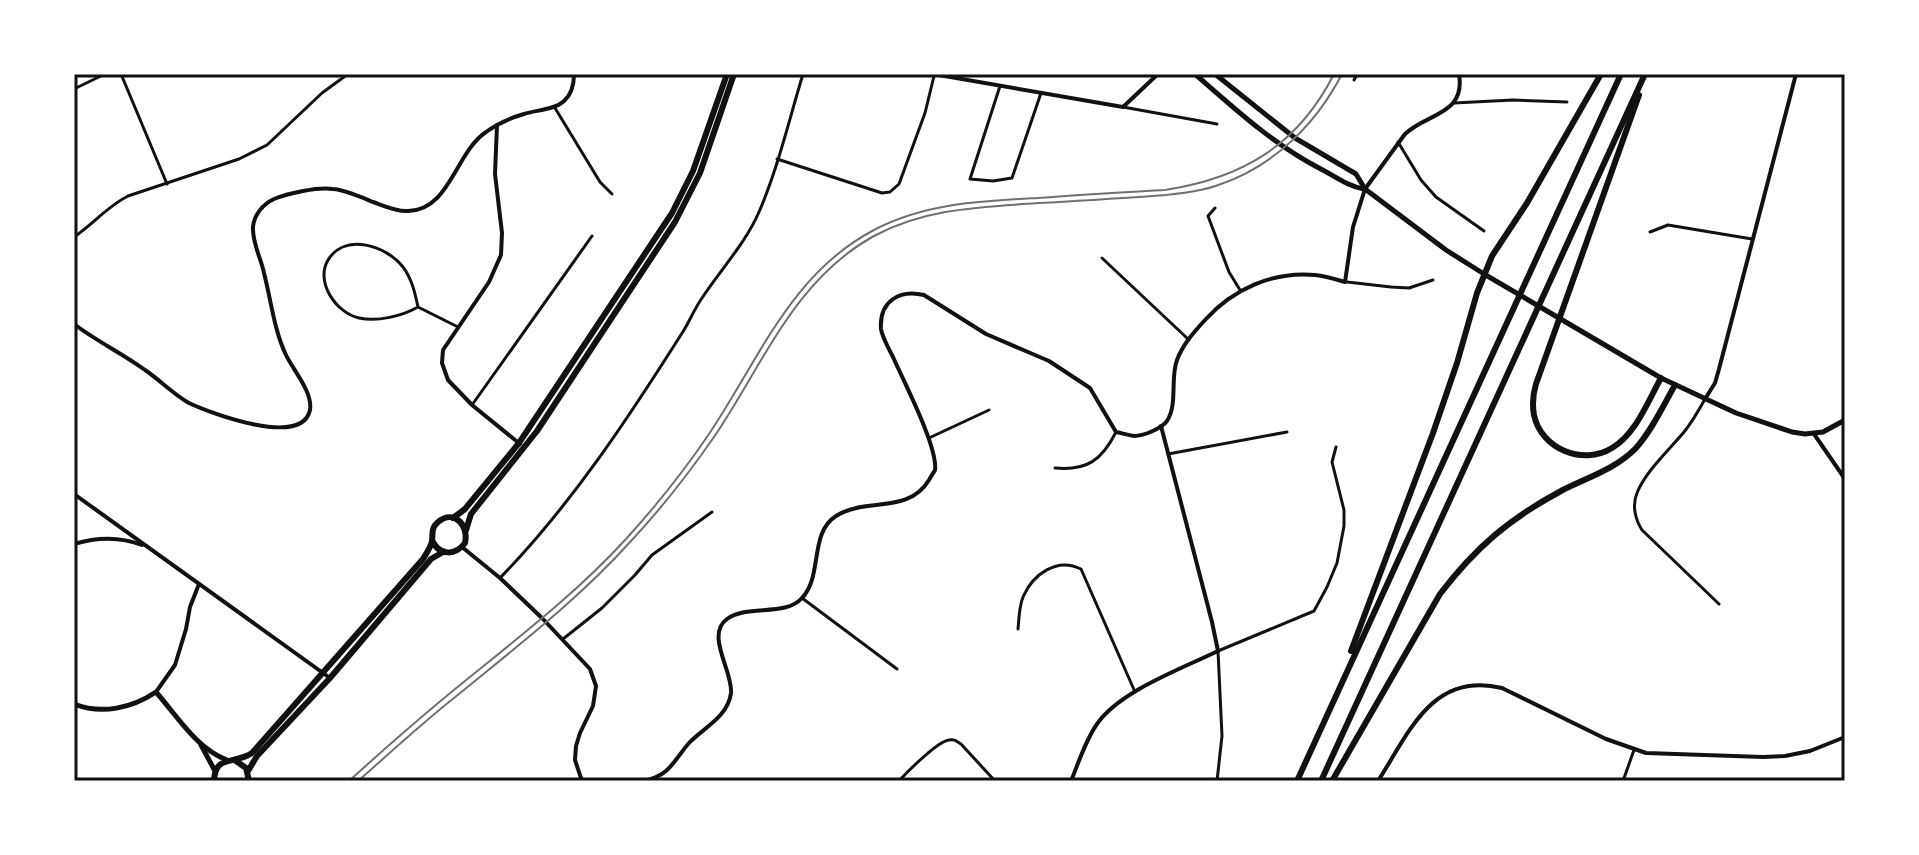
<svg xmlns="http://www.w3.org/2000/svg" width="1919" height="855" font-family="Poppins,sans-serif">
<style>
.lines{fill:none;stroke-linecap:round;stroke-linejoin:round}
.pedestrian{stroke:#111;stroke-width:3}
.minor{stroke:#111;stroke-width:3}
.tertiary{stroke:#111;stroke-width:4}
.secondary{stroke:#111;stroke-width:5}
.primary{stroke:#111;stroke-width:6}
.motorway{stroke:#111;stroke-width:6}
.tram{stroke:#707070;stroke-width:2}
.rail{stroke:#707070;stroke-width:2}
.neatline{fill:none;stroke:#111;stroke-width:3}
</style>
<rect width="100%" height="100%" fill="#fff"/>
<g class="lines">
<path class="pedestrian" d="M1354,80l3,-6"/>
<g class="minor">
<path d="M121,74l46,110"/>
<path d="M1000,86l-30,93 23,2 19,-3 29,-85"/>
<path d="M74,89l31,-15"/>
<path d="M1454,103l59,-3 54,2"/>
<path d="M1123,107l94,17"/>
<path d="M555,108l45,74 12,12"/>
<path d="M1398,142l23,38 15,17 48,34"/>
<path d="M777,159l105,34 8,-1 9,-8 26,-71 9,-37"/>
<path d="M1215,208l-7,8 21,56 11,18"/>
<path d="M1650,232l18,-7 84,14"/>
<path d="M74,237c19,-13 34,-31 54,-41l111,-37 28,-14 55,-52 26,-19"/>
<path d="M1102,258l86,81"/>
<path d="M1347,282l44,5 18,1 24,-8"/>
<path d="M418,307c-16,9 -40,15 -59,11 -23,-5 -44,-36 -31,-58 17,-28 59,-14 75,7 9,12 12,26 15,40l40,20"/>
<path d="M1705,399c-6,11 -13,23 -21,33 -14,17 -39,40 -47,61 -5,12 -2,26 5,37l77,74"/>
<path d="M472,405l120,-169"/>
<path d="M929,438l60,-28"/>
<path d="M1168,454l119,-22"/>
<path d="M1055,468c32,3 47,-8 61,-36"/>
<path d="M500,578c72,-74 129,-161 184,-248 6,-10 11,-22 18,-32 19,-29 43,-54 57,-86 19,-44 30,-92 44,-138"/>
<path d="M802,598l95,71"/>
<path d="M1018,629c1,-10 1,-22 5,-32 10,-23 34,-40 58,-28l54,123"/>
<path d="M563,639l39,-31 33,-33 17,-20 60,-43"/>
<path d="M899,781c8,-9 39,-40 50,-41 6,-1 7,1 12,4l34,37"/>
<path d="M1217,781l5,-45 -4,-85 96,-40 13,-24 10,-24 7,-37v-16l-12,-48 4,-15"/>
<path d="M1623,781l11,-31"/>
</g>
<g class="tertiary">
<path d="M933,74l190,33 35,-33"/>
<path d="M497,125l-2,49 7,59 -1,22 -12,27 -46,68 -1,13 6,17 24,25 48,39"/>
<path d="M74,324c22,17 48,29 71,46 15,10 28,24 44,33 21,10 113,45 121,7 3,-18 -17,-40 -24,-55 -12,-25 -15,-55 -22,-82 -3,-15 -12,-30 -11,-46 1,-12 10,-23 21,-28 15,-6 43,-12 59,-10 13,1 28,8 40,13 11,4 24,10 35,9 42,-1 47,-58 78,-79 11,-8 24,-14 38,-18 12,-4 30,-4 40,-13 8,-7 10,-17 10,-27"/>
<path d="M1705,399l10,-16 4,-14 77,-295"/>
<path d="M1814,434l31,45"/>
<path d="M74,494l256,184"/>
<path d="M74,544c23,-7 45,-8 68,1"/>
<path d="M462,547l38,31 43,41 47,50 6,17 -3,20 -13,27 -4,13 -1,14 7,21"/>
<path d="M156,692l19,-27 11,-36 4,-22 9,-23"/>
<path d="M644,781c8,-2 15,-4 22,-10 9,-8 15,-19 23,-28 14,-15 39,-26 42,-50 2,-22 -26,-58 -4,-74 21,-15 58,-2 75,-21 21,-22 7,-65 34,-82 29,-19 72,-1 93,-36 1,-2 5,-8 6,-10 3,-23 -32,-90 -42,-113 -4,-8 -11,-20 -12,-28 -2,-28 19,-40 43,-34l62,39 63,27 41,27 26,44c5,1 12,3 18,4 9,0 27,-7 33,-15 11,-17 3,-43 10,-61 6,-16 17,-28 28,-40 28,-31 68,-49 110,-45 10,1 20,4 30,7l8,-55 12,-38 40,-55c22,-21 61,-19 54,-60"/>
<path d="M1071,781c8,-19 14,-40 26,-57 23,-33 84,-55 121,-73l-6,-29 -51,-196"/>
<path d="M1378,781c31,-48 54,-110 124,-93l104,51 40,14 117,4 22,-1 25,-5 35,-14"/>
</g>
<g class="secondary">
<path d="M1195,74c40,35 78,70 124,94 16,8 28,18 45,21"/>
<path d="M1215,74l80,64 61,36 9,15 81,61 38,24 177,104 75,35 56,19 13,2 18,-2 22,-12"/>
<path d="M74,704c28,11 58,4 82,-12 21,24 41,57 71,68"/>
<path d="M201,745l14,26"/>
</g>
<g class="primary">
<path d="M453,518l12,-9 54,-66 153,-230 21,-42 34,-97"/>
<path d="M466,530l5,-16 66,-83 138,-209 25,-49 34,-99"/>
<path d="M236,761l10,7 3,13"/>
<path d="M248,771l9,-15 73,-78 101,-119 12,-7"/>
<path d="M214,781c1,-27 20,-16 38,-28l171,-194c3,-5 8,-12 9,-18 1,-8 -1,-13 6,-19 16,-13 31,3 27,21 -10,13 -26,13 -33,-3"/>
</g>
<g class="motorway">
<path d="M1639,95l-103,289c-3,10 -4,20 -2,31 7,34 49,51 78,33 24,-14 36,-47 49,-70"/>
<path d="M1351,651l82,-218 24,-70 20,-70 15,-37 35,-53 74,-129"/>
<path d="M1297,781l324,-707"/>
<path d="M1321,781l324,-707"/>
<path d="M1332,781l108,-187c36,-47 69,-75 121,-103 25,-13 55,-22 75,-43 16,-18 27,-42 39,-63"/>
</g>
<path class="tram" d="M358,781c32,-28 63,-57 96,-83 61,-50 124,-98 177,-157 30,-32 58,-68 83,-104 49,-72 80,-157 160,-201 52,-28 108,-29 165,-33 42,-2 85,-5 127,-8 18,-2 37,-4 55,-11 54,-19 95,-60 121,-110"/>
<path class="rail" d="M349,781c33,-30 66,-59 100,-87 61,-50 124,-97 177,-155 30,-33 58,-68 83,-105 50,-74 81,-160 165,-204 51,-27 108,-29 164,-32 43,-3 85,-6 127,-8 78,-12 133,-45 169,-116"/>
</g>
<rect width="1919" height="855" fill="none" stroke="#ffffff" stroke-width="152"/>
<rect x="76" y="76" width="1767" height="703" class="neatline"/>
</svg>
